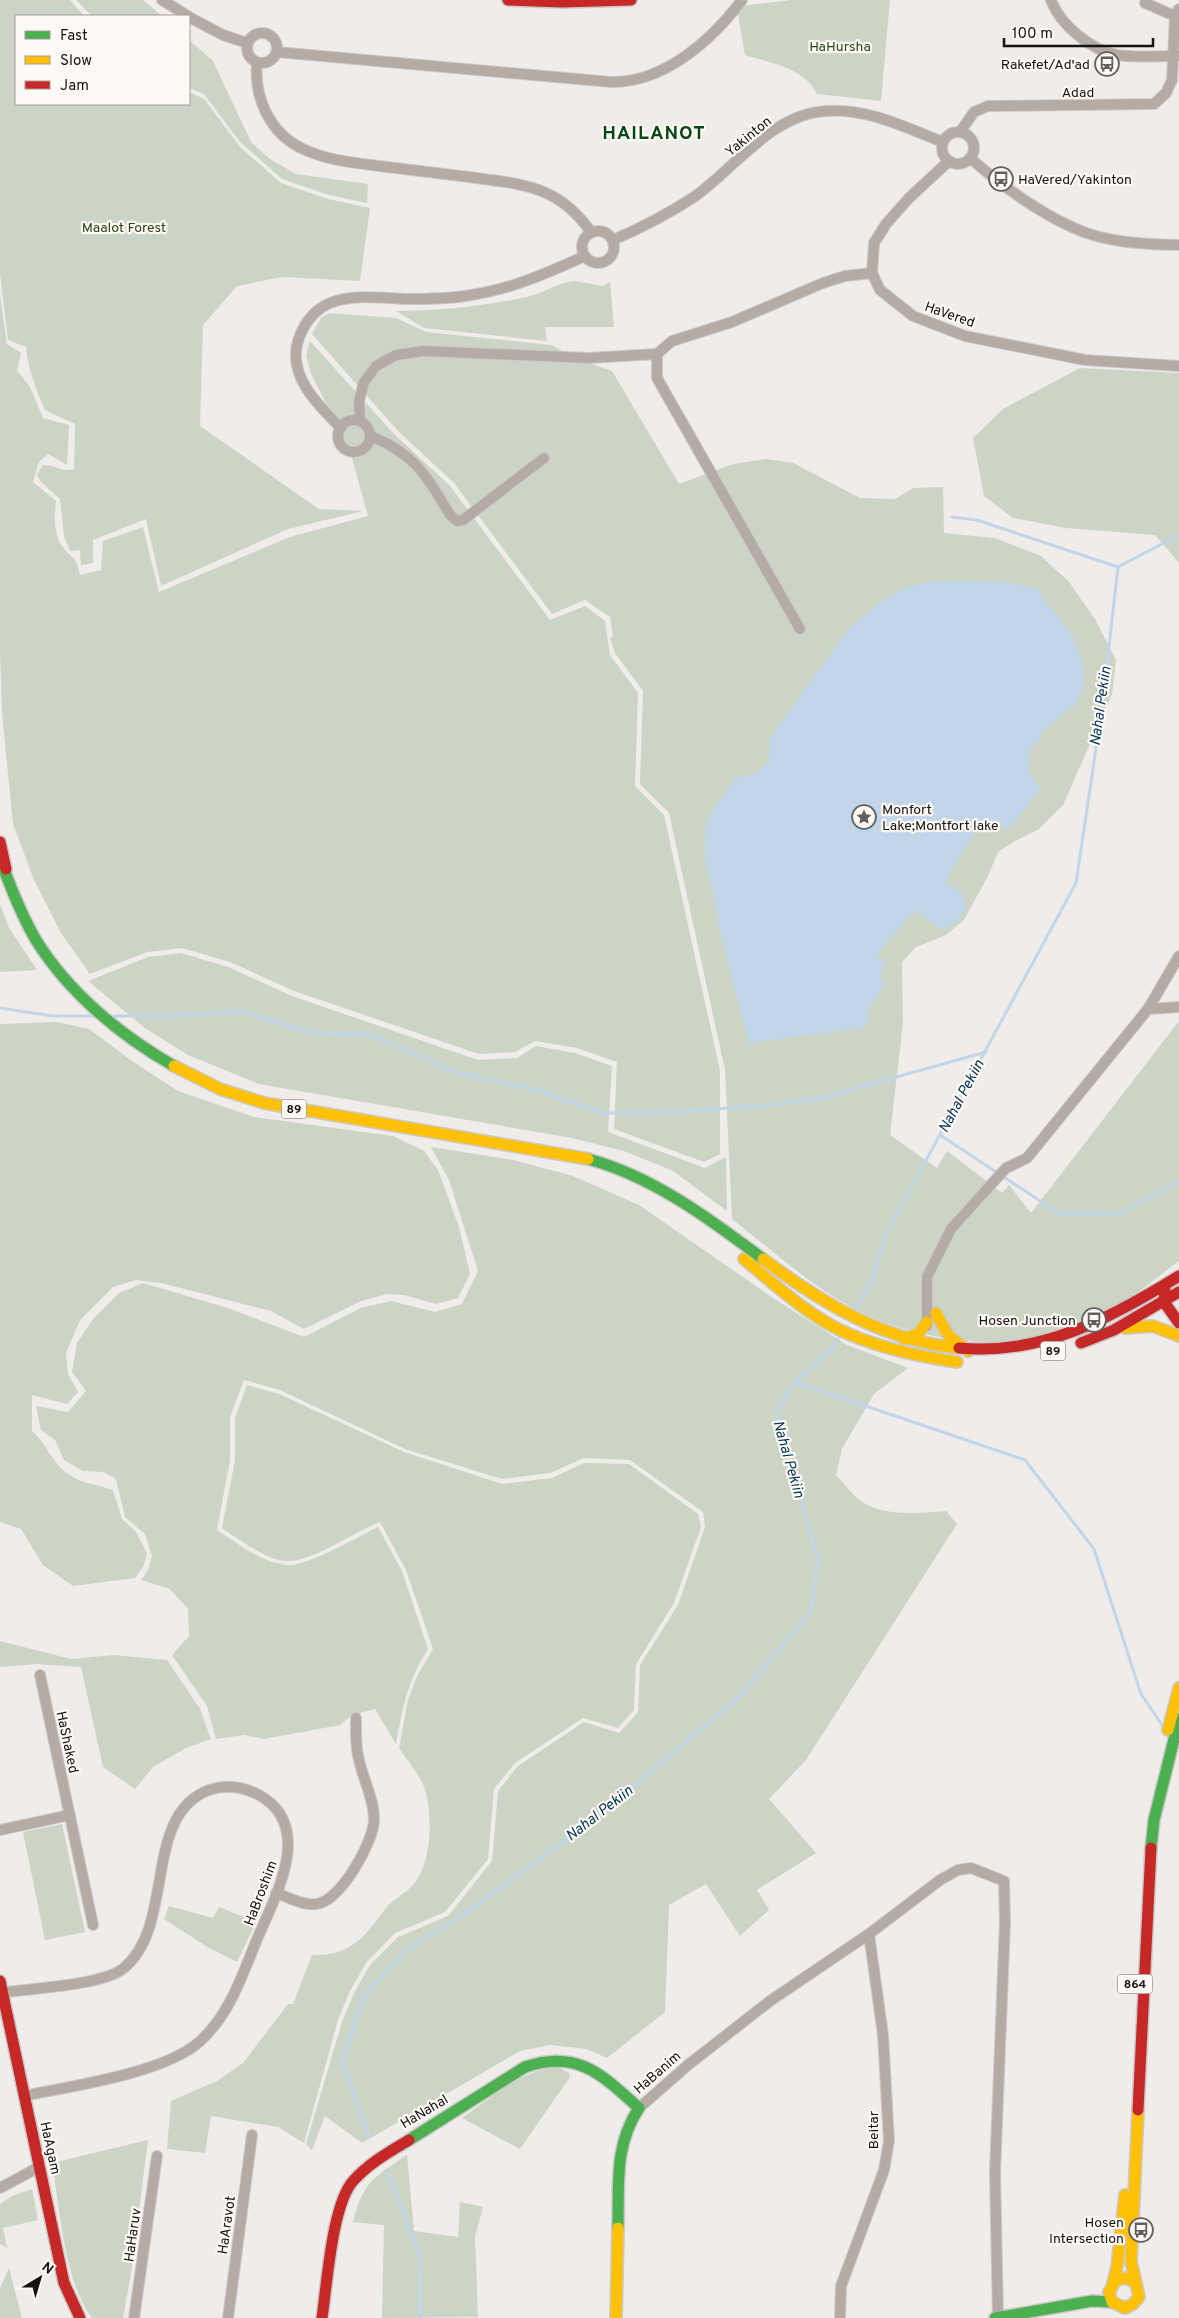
<svg xmlns="http://www.w3.org/2000/svg" width="1179" height="2318" font-family="Overpass,sans-serif">
<style>
.green{fill:#ccd4c5}
.water{fill:#c2d6e9}
.lines{fill:none;stroke-linecap:round;stroke-linejoin:round}
.stream{stroke:#c2d6e9;stroke-width:3}
.street-casing{stroke:#cbc9c8;stroke-width:12}
.fast-casing{stroke:#cbc9c8;stroke-width:14}
.slow-casing{stroke:#cbc9c8;stroke-width:14}
.jam-casing{stroke:#cbc9c8;stroke-width:14}
.street{stroke:#b4aba5;stroke-width:10}
.fast{stroke:#4caf50;stroke-width:11}
.slow{stroke:#ffc107;stroke-width:11}
.jam{stroke:#c62828;stroke-width:11}
.labels{text-anchor:middle;stroke-width:4.5;stroke-linejoin:round;paint-order:stroke}
.shield{fill:#fef9f4;stroke:#5c5956;stroke-width:1}
.shield-label{font-size:12px;font-weight:bold;fill:#161413}
.park-label{font-size:14px;fill:#284617;stroke:#fef9f4}
.poi-label{font-size:14px;fill:#161413;stroke:#fef9f4;text-anchor:end}
.street-label{font-size:14px;fill:#161413;stroke:#fef9f4}
.water-label{font-size:15px;font-style:italic;fill:#003559;stroke:#fef9f4}
.district-label{font-size:19px;font-weight:bold;letter-spacing:1px;fill:#054716;stroke:#fef9f4}
</style>
<rect width="100%" height="100%" fill="#efece9"/>
<g class="green">
<path d="M0,0h70l14,16h-68v88h173v-12l15,7 36,48 41,36 47,16 42,9 -10,73 -78,-4 -45,9 -34,39 -3,101 119,83 44,2 -75,18 -127,57 -15,-67 -53,21v23l-12,2 -1,-15 -10,1 -6,-15 -4,-37 -20,-18 -3,-7 6,-9c12,-1 19,8 31,4l1,-45 -30,-14c-9,-20 -17,-41 -19,-63l-18,-7 -8,-66z"/>
<path d="M76,0h67l19,16h-70z"/>
<path d="M792,0h98l-9,101 -64,-7c-13,-26 -46,-31 -72,-39l-7,-41 -7,-7z"/>
<path d="M189,40l24,21 38,81 19,17 26,15 72,10 -1,19 -38,-8 -47,-16 -42,-37 -36,-48 -15,-6z"/>
<path d="M575,281l27,5 8,-4 4,45h-69l2,14 -123,-13 -28,-17c45,0 88,-5 131,-14 17,-4 31,-15 48,-16z"/>
<path d="M0,295l7,49 14,9 -4,17 13,17 13,31 26,7 -2,40 -19,-11 -9,8 -6,20 23,19c-2,17 -3,35 9,49 11,12 11,7 15,25l21,-5 2,-29 40,-14 16,65 131,-55 78,-21 -19,-69 -38,-73 -5,-19 4,-14 84,93 56,52 100,134 35,-14 20,15 5,34 28,38 -3,93 29,29 56,256v83l-16,8 -90,-33 3,-67 -40,-14 -42,-7 -20,11 -36,2 -185,-63 -64,-29 -48,-14 -35,4 -57,22 -29,-41 -27,-53 -21,-56 -11,-111 -2,-64z"/>
<path d="M329,313l67,5 30,14 125,13 32,16 29,10 67,113 54,-20 33,-5 27,4 67,35 35,1 18,-11 30,-1 1,46 51,5 46,18 28,26 26,37 21,41 -4,34 -49,111 -24,24 -24,12 -17,11 -10,24 -24,44 -18,15 -30,12 -14,15 1,61 -13,112 47,33 10,-17 55,42 7,-8 22,28 148,-192v240c-18,13 -36,29 -55,40 -36,20 -77,36 -118,40 -41,5 -109,-10 -145,-29 -47,-23 -88,-61 -129,-93l-7,-149 -56,-257 -29,-29 3,-93 -28,-38 -5,-15 3,-1 -3,-20 -25,-17 -33,14 -98,-131 -56,-52 -86,-97 9,-16z"/>
<path d="M1080,368l99,5v190l-24,-28 -89,-7 -53,-10 -29,-22 -11,-58 30,-29z"/>
<path d="M0,904l9,24 28,42 -37,2z"/>
<path d="M181,953l47,14 64,29 186,64 39,-2 19,-12 39,7 37,13 -4,66 97,36 21,-11 1,54 -54,-40 -49,-20 -52,-13 -313,-54 -71,-29 -43,-27 -57,-47 60,-24z"/>
<path d="M57,1022l32,7 43,32 46,30 76,26 139,19 31,15 14,19 21,57 11,47 -12,24 -22,6 -32,-9 -17,-1 -26,7 -57,28 -33,-18 -110,-28 -25,-3 -23,7 -33,33 -14,33 2,21 10,18 -11,12 -35,-9v36c13,11 17,25 28,36 17,17 33,16 53,23l9,29 14,13 11,21 -3,12 -9,13 -62,8 -30,-21 -22,-36 -21,-7v-498z"/>
<path d="M431,1147l82,13 60,16 66,29 137,95 71,45 61,23 -34,26 -32,55 -6,26c8,8 16,20 25,26 22,16 59,12 85,10l11,13 -151,236 -37,39 47,54 -59,37 12,20 -29,26 -34,-52 -37,21 -4,107 -58,46 -20,-9 -37,-4 -30,6 -158,92 -37,-27 -13,34 -6,-6 36,-122 12,-29 16,-28 28,-28 50,-21 44,-55 6,-70 20,-25 66,-44 35,11 19,-21 2,-47 38,-60 27,-78 -2,-15 -73,-52 -46,-2 -34,15 -48,6 -97,-30 -125,-59 -36,-10 -14,37v43l-13,70c21,14 44,32 69,35 19,3 73,-29 92,-38l24,44 26,78c-21,34 -25,56 -32,95l-21,-35 -23,6 -12,10 -76,14 -20,-4 -28,4 -9,-33 -35,-51 17,-19 -1,-27 -18,-20 -29,-9 7,-10 4,-14 -7,-22 -20,-17 -9,-38 -12,-7 -21,-1 -19,-11 -9,-20 -14,-10 -5,-24 32,6 18,-21 -14,-19 5,-29 16,-24 26,-26 24,-10 85,25 76,29 57,-29 30,-7 44,11 27,-8 16,-33 -29,-91z"/>
<path d="M247,1385l32,9 125,58 98,32 50,-6 32,-15 45,1 69,50 3,13 -27,76 -38,61 -2,46 -16,18 -35,-10 -68,45 -21,26 -6,70 -43,53 -50,21 -29,30 -16,28 -12,29 -34,123 -26,-16 -67,-11 -6,37 -38,-4 4,-48 46,-20 26,-18 45,-59h5l19,-49c38,1 52,-17 73,-46 9,-11 24,-17 31,-28 16,-22 17,-69 8,-94 -5,-13 -17,-27 -25,-39l9,-48 9,-24 16,-27 -27,-79 -26,-48c-26,9 -65,39 -92,39 -19,1 -51,-23 -66,-33l13,-68v-42z"/>
<path d="M0,1641l71,18 43,-4 53,5 33,49 11,30 -25,9 -33,19 -18,22 -32,-22 -22,-100 -45,-3 -36,3z"/>
<path d="M62,1824l23,108 -40,8 -22,-108z"/>
<path d="M169,1906l44,12 6,-11 37,15 -19,40 -28,-14 -45,-29z"/>
<path d="M558,2067l11,6 1,4 -50,72 -58,-31c30,-21 59,-48 96,-51z"/>
<path d="M148,2140l-17,133 -8,45h-31c-28,-37 -32,-109 -40,-155z"/>
<path d="M407,2155l7,76 44,6 2,-35 23,5 -8,30 3,80 -96,1 2,-93 -31,-3c9,-39 22,-46 54,-67z"/>
<path d="M32,2189l6,31 -35,8 4,20 -7,-4v-40l12,-8z"/>
<path d="M9,2268l13,50h-22v-30z"/>
</g>
<path class="water" d="M932,581l73,1 32,6 10,17 23,26 14,35v18l-8,19 -34,29 -3,9 -8,5 -3,24 13,19 -34,41 -10,-8 -12,11 -9,-3 -31,51c5,4 12,8 16,13 13,17 -7,33 -21,35l-25,-19 -38,44 7,10 -4,14 4,7 -17,27 3,6 -7,10 -114,15 -28,-108 -17,-84 2,-24 7,-18 24,-32c15,0 22,-5 32,-16l1,-23 76,-106 31,-28 28,-16z"/>
<g class="lines">
<g class="stream">
<path d="M952,517l25,3 141,47"/>
<path d="M0,1008l53,8h41"/>
<path d="M115,1016h57l71,-5 67,22 59,1 86,38 82,18 67,23h53l104,-7 56,-7 169,-47"/>
<path d="M940,1135l120,79 61,-1 58,-32"/>
<path d="M855,1310l15,-25 14,-47 192,-355 26,-175 16,-141 61,-32"/>
<path d="M795,1382l230,78 69,89 47,145 23,34"/>
<path d="M369,2137l-27,-76 23,-66 41,-45 61,-38 126,-92 143,-120 74,-87 8,-53 -42,-148 19,-30 38,-35 7,-12"/>
<path d="M388,2173l33,86 -1,59"/>
</g>
<g class="street-casing">
<g id="street">
<path d="M162,0l26,16"/>
<path d="M1051,0c9,25 40,50 66,55 20,3 42,1 62,1"/>
<path d="M1145,3l30,13"/>
<path d="M189,17l34,18 24,8"/>
<circle cx="262" cy="48" r="15"/>
<path d="M277,52l334,30c53,1 101,-42 131,-82"/>
<path d="M257,63c-3,34 12,69 44,85 22,11 46,14 70,17 32,4 65,8 98,12 26,4 53,5 77,16 20,9 33,22 45,39"/>
<path d="M960,132l14,-20 14,-6 166,-2 12,-11 6,-13 3,-64 4,-7"/>
<circle cx="958" cy="148" r="16"/>
<path d="M970,158c31,27 66,53 104,70 32,15 71,16 105,17"/>
<path d="M949,161l-40,37 -23,26 -12,19 -2,30 8,17 33,26 52,20 120,24 94,6"/>
<circle cx="598" cy="247" r="16"/>
<path d="M613,240c28,-12 55,-26 81,-43 41,-29 78,-83 132,-86 42,-3 78,16 117,31"/>
<path d="M657,354v24l143,251"/>
<circle cx="354" cy="436" r="16"/>
<path d="M360,421l-1,-20 5,-19 12,-16 20,-11 27,-4 166,7 68,-4 15,-13 60,-19 91,-39 22,-7 27,-3"/>
<path d="M341,428c-22,-22 -54,-52 -43,-87 17,-53 65,-44 108,-42 22,0 43,0 65,-4 41,-6 76,-22 114,-39"/>
<path d="M370,436c43,16 58,41 80,79l7,6 6,-1 81,-62"/>
<path d="M1148,1009l31,-2"/>
<path d="M927,1326v-49l24,-48 55,-61 21,-10 121,-149 31,-53"/>
<path d="M40,1675l53,250"/>
<path d="M0,1830l70,-15"/>
<path d="M276,1893c12,4 27,13 40,11 24,-2 58,-62 58,-85 0,-20 -11,-40 -15,-59 -4,-14 -3,-28 -3,-42"/>
<path d="M0,1993c30,-5 102,-7 124,-25 52,-43 18,-153 85,-178 17,-6 35,-3 50,5 58,32 14,105 -4,149 -14,35 -27,73 -57,99 -35,30 -126,43 -174,53"/>
<path d="M639,2108l49,-43 82,-64 99,-67 71,-54 18,-10 13,-2 33,13 1,41 -10,250 3,146"/>
<path d="M0,2188l39,-21"/>
<path d="M134,2318l23,-162"/>
<path d="M228,2318l24,-183"/>
<path d="M840,2318l1,-32 43,-116 5,-29 -6,-106 -14,-101"/>
</g>
</g>
<g class="fast-casing">
<g id="fast">
<path d="M0,859c10,27 21,56 36,81 32,52 85,96 138,126"/>
<path d="M588,1159c64,17 122,60 175,100"/>
<path d="M1151,1848l3,-28 25,-101"/>
<path d="M409,2140l116,-73c53,-18 77,8 114,41 -25,38 -20,76 -21,120"/>
<path d="M995,2318l97,-17 20,1"/>
</g>
</g>
<g class="slow-casing">
<g id="slow">
<path d="M174,1066l46,23 44,14 324,56"/>
<path d="M744,1259c29,24 58,51 92,69 37,19 80,28 121,34"/>
<path d="M763,1259c59,44 121,82 196,89"/>
<path d="M936,1313l12,22 20,16"/>
<path d="M1125,1328l28,-2 26,10"/>
<path d="M904,1339l14,-5 9,-12"/>
<path d="M1168,1730l11,-42"/>
<path d="M1135,2282l-9,-4 -10,2 -7,12 3,10 13,6 8,-4 6,-7 -8,-36 7,-151"/>
<path d="M1113,2283l4,-16 8,-72"/>
<path d="M616,2318l2,-90"/>
</g>
</g>
<g class="jam-casing">
<g id="jam">
<path d="M508,0l54,2 69,-2"/>
<path d="M0,842l6,27"/>
<path d="M1165,1290l-1,12 15,21"/>
<path d="M1081,1343l33,-13 65,-38"/>
<path d="M959,1348c82,8 152,-30 220,-72"/>
<path d="M0,1981l64,302 16,35"/>
<path d="M1138,2110l13,-262"/>
<path d="M322,2318c5,-34 10,-113 31,-137 16,-18 36,-29 56,-41"/>
</g>
</g>
<use href="#street" class="street"/>
<use href="#fast" class="fast"/>
<use href="#slow" class="slow"/>
<use href="#jam" class="jam"/>
</g>
<defs>
<g id="bus-ring" transform="scale(1.25)"><circle r="9.5" fill="#fef9f4" stroke="#62605e" stroke-width="1.5"/><path d="M-5-6H5V4H4V6H2V4H-2V6H-4V4H-5ZM-3.5-4V0h7V-4ZM-3.5 1.2v1.5H-2V1.2ZM2 1.2v1.5H3.5V1.2Z" fill="#62605e"/></g>
<g id="sight-ring" transform="scale(1.25)"><circle r="9.5" fill="#fef9f4" stroke="#62605e" stroke-width="1.5"/><path d="M0-6L1.8-2.2L6-1.7L2.9 1.2L3.7 5.4L0 3.3L-3.7 5.4L-2.9 1.2L-6-1.7L-1.8-2.2Z" fill="#62605e"/></g>
</defs>
<g fill-rule="evenodd">
<use href="#bus-ring" x="1107" y="64"/>
<use href="#bus-ring" x="1001" y="179"/>
<use href="#sight-ring" x="864" y="817"/>
<use href="#bus-ring" x="1094" y="1320"/>
<use href="#bus-ring" x="1141" y="2230"/>
</g>
<g class="labels">
<g class="shield">
<rect x="281.5" y="1099.5" width="25" height="19" rx="4"/>
<rect x="1040.5" y="1341.5" width="25" height="19" rx="4"/>
<rect x="1117.5" y="1974.5" width="35" height="19" rx="4"/>
</g>
<g class="shield-label">
<text x="294" y="1113">89</text>
<text x="1053" y="1355">89</text>
<text x="1135" y="1988">864</text>
</g>
<g class="park-label">
<text x="840" y="51">HaHursha</text>
<text x="124" y="232">Maalot Forest</text>
</g>
<g class="poi-label">
<text x="1090" y="69">Rakefet/Ad'ad</text>
<text x="1018" y="184" text-anchor="start">HaVered/Yakinton</text>
<text x="882" y="814" text-anchor="start">Monfort<tspan x="882" dy="16">Lake;Montfort lake</tspan></text>
<text x="1076" y="1325">Hosen Junction</text>
<text x="1124" y="2227">Hosen<tspan x="1124" dy="16">Intersection</tspan></text>
</g>
<g class="street-label">
<text x="1078" y="97">Adad</text>
<text transform="translate(748 136) rotate(-39)" y="5">Yakinton</text>
<text transform="translate(950 314) rotate(19)" y="5">HaVered</text>
<text transform="translate(68 1742) rotate(78)" y="5">HaShaked</text>
<text transform="translate(260 1893) rotate(-69)" y="5">HaBroshim</text>
<text transform="translate(657 2072) rotate(-41)" y="5">HaBanim</text>
<text transform="translate(424 2111) rotate(-31)" y="5">HaNahal</text>
<text transform="translate(873 2130) rotate(-90)" y="5">Beitar</text>
<text transform="translate(51 2148) rotate(78)" y="5">HaAgam</text>
<text transform="translate(226 2225) rotate(-82)" y="5">HaAravot</text>
<text transform="translate(132 2235) rotate(-82)" y="5">HaHaruv</text>
</g>
<g class="water-label">
<text transform="translate(1100 706) rotate(-82)" y="5">Nahal Pekiin</text>
<text transform="translate(961 1096) rotate(-62)" y="5">Nahal Pekiin</text>
<text transform="translate(789 1459) rotate(74)" y="5">Nahal Pekiin</text>
<text transform="translate(599 1813) rotate(-38)" y="5">Nahal Pekiin</text>
</g>
<g class="district-label">
<text x="654" y="139">HAILANOT</text>
</g>
</g>
<rect x="15" y="15" width="175" height="90" fill="#fef9f4" stroke="#a19d9a"/>
<rect x="25" y="31" width="25" height="8" fill="#4caf50" stroke="#a19d9a"/>
<text x="60" y="40" font-size="15" fill="#161413">Fast</text>
<rect x="25" y="56" width="25" height="8" fill="#ffc107" stroke="#a19d9a"/>
<text x="60" y="65" font-size="15" fill="#161413">Slow</text>
<rect x="25" y="81" width="25" height="8" fill="#c62828" stroke="#a19d9a"/>
<text x="60" y="90" font-size="15" fill="#161413">Jam</text>
<g transform="translate(40 2278) rotate(38)" stroke="#fef9f4" stroke-width="4" paint-order="stroke">
<path d="M0-4L9 19L0 12L-9 19Z" fill="#161413"/>
<text y="-8" font-size="14" font-weight="bold" text-anchor="middle" fill="#161413">N</text>
</g>
<path d="M1004 38v8h149v-8" fill="none" stroke="#161413" stroke-width="2.5"/>
<text x="1012" y="38" font-size="15" fill="#161413" stroke="#fef9f4" stroke-width="4" paint-order="stroke">100 m</text>
</svg>
